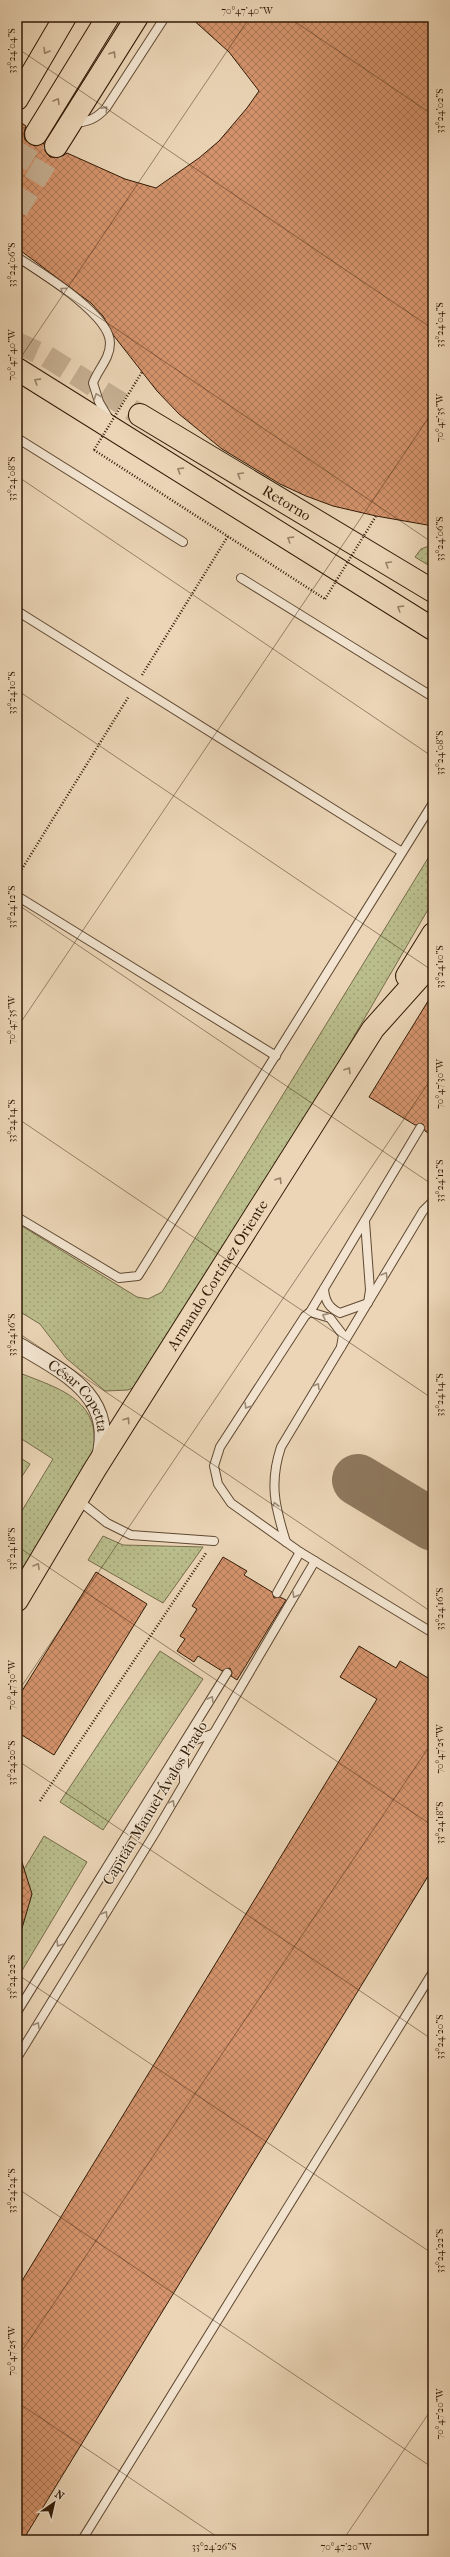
<svg xmlns="http://www.w3.org/2000/svg" width="450" height="2557" font-family="'IM FELL French Canon',serif">
<style>
.green{fill:url(#green-dots);stroke:#766c49}
.lines{fill:none;stroke-linecap:round;stroke-linejoin:round}
.taxiway{stroke:#8e785e;stroke-width:52}
.building{fill:url(#building-cross-hatch);stroke:#311a06}
.trunk-tunnel{stroke:#c6b093;stroke-width:22;stroke-dasharray:22 11;stroke-linecap:butt}
.service-casing{stroke:#604932;stroke-width:10}
.minor-casing{stroke:#604932;stroke-width:17}
.trunk-casing{stroke:#311a06;stroke-width:24}
.path{stroke:#311a06;stroke-width:2.5;stroke-dasharray:1 2;stroke-linecap:butt}
.service{stroke:#f2e4d0;stroke-width:8}
.minor{stroke:#f2e4d0;stroke-width:15}
.trunk{stroke:#ebd5b6;stroke-width:22}
.path-bridge{stroke:#311a06;stroke-width:2.5;stroke-dasharray:1 2;stroke-linecap:butt}
.oneway{stroke:#978167}
.oneway2{stroke:#9b8975}
.ticks{fill:none;stroke:#311a06;stroke-width:1;stroke-opacity:0.45}
.labels{text-anchor:middle;stroke-width:3;stroke-linejoin:round;paint-order:stroke}
.street-label{font-size:15px;fill:#311a06;stroke:#f2e4d0}
.neatline{fill:none;stroke:#311a06;stroke-width:1.5}
.ticks-label{font-size:10px;text-anchor:middle;fill:#311a06}
</style>
<defs>
<pattern id="green-dots" width="8" height="8" patternUnits="userSpaceOnUse"><rect width="8" height="8" fill="#babd8c"/><path d="M2 2h.1M6 6h.1" fill="none" stroke="#a0a277" stroke-width="1.8" stroke-linecap="round"/></pattern>
<pattern id="building-cross-hatch" width="8" height="8" patternUnits="userSpaceOnUse"><rect width="8" height="8" fill="#d5946d"/><path d="M0 0l8 8M0 8l8-8" fill="none" stroke="#ad7858"/></pattern>
</defs>
<rect width="100%" height="100%" fill="#ebd5b6"/>
<filter id="stains"><feTurbulence type="fractalNoise" baseFrequency=".005" numOctaves="4"/><feColorMatrix values="0 0 0 0 .2 0 0 0 0 .09 0 0 0 0 .02 0 0 0 .5 -.17"/></filter>
<radialGradient id="worn" r=".72"><stop offset=".6" stop-color="#630" stop-opacity="0"/><stop offset="1" stop-color="#630" stop-opacity=".3"/></radialGradient>
<g class="green">
<path d="M429,546l4,1v21l-18,-11 6,-8z"/>
<path d="M433,850v51l-108,185 -186,299 -11,5 -23,1 -39,-33 -26,-34 -23,-14v-87l120,74 11,2 14,-7z"/>
<path d="M17,1372c43,17 88,28 75,86l-75,122v-61l36,-60 -36,-23z"/>
<path d="M17,1456l13,8 -13,20z"/>
<path d="M103,1536l20,9 80,2 -40,56 -75,-43z"/>
<path d="M160,1651l43,28 -100,151 -43,-28z"/>
<path d="M44,1836l43,26 -70,117v-98z"/>
</g>
<g class="lines">
<path class="taxiway" d="M358,1480l75,45"/>
</g>
<g class="building">
<path d="M190,17h243v509l-57,-10 -43,-10 -27,-10 -26,-12 -58,-35 -43,-35 -22,-23 -43,-55 -11,-20 -12,-13 -74,-55v-128l9,6 -2,7 1,7 10,6 9,-3 1,8 5,6h11l6,-4 58,26 31,9 43,-30 20,-17 28,-33 12,-17 -30,-39z"/>
<path d="M433,993v143l-8,-5 -2,-7 -8,1 -46,-28z"/>
<path d="M223,1557l24,14 -3,4 28,17 2,6 6,-1 6,3 -49,80 -6,-4 1,-3 -2,-5 -8,3 -24,-15 -4,6 -17,-11 8,-12 -5,-3 17,-27 -5,-3z"/>
<path d="M96,1572l51,32 -93,151 -37,-23v-33z"/>
<path d="M359,1646l37,22 4,-7 33,20v187l-410,672h-6v-251l360,-590 -37,-22z"/>
<path d="M20,1856l12,38 -12,41 -3,-1v-77z"/>
</g>
<g class="lines">
<g class="trunk-tunnel">
<path d="M17,165l19,-31"/>
<path d="M17,210l39,-64"/>
<path d="M17,343l29,13 94,59"/>
</g>
<g class="service-casing">
<g id="service">
<path d="M73,123c15,-1 23,-4 33,-15l59,-91"/>
<path d="M17,257c23,15 93,57 93,86 0,16 -12,26 -17,40l6,19 10,17"/>
<path d="M17,438l166,104"/>
<path d="M241,578l192,119"/>
<path d="M17,611l385,241"/>
<path d="M17,896l259,160"/>
<path d="M17,1217l102,61 19,-2 295,-473"/>
<path d="M324,1289c1,12 5,19 16,24l28,-10 2,-13 -5,-69"/>
<path d="M310,1312l110,-184"/>
<path d="M341,1347l2,-12 -13,-17 -20,-6 -5,4 -85,131 -6,19 4,18 13,19 69,49 133,81"/>
<path d="M78,1500l29,23 24,12 83,6"/>
<path d="M286,1542c-11,-35 -17,-59 -5,-95l142,-236 10,-10"/>
<path d="M277,1593l23,-41"/>
<path d="M184,1744l28,-10"/>
<path d="M184,1745v36"/>
<path d="M17,2012l210,-339"/>
<path d="M17,2058l138,-225 160,-272"/>
<path d="M82,2540l351,-568"/>
</g>
</g>
<g class="minor-casing">
<g id="minor">
<path id="s1" d="M17,1344c44,27 100,51 82,114"/>
</g>
</g>
<g class="trunk-casing">
<g id="trunk">
<path d="M17,99l48,-82"/>
<path d="M36,134l72,-117"/>
<path d="M56,146l81,-129"/>
<path d="M17,369l416,260"/>
<path id="s2" d="M140,415l293,176"/>
<path d="M407,976l26,-42"/>
<path id="s3" d="M17,1600l78,-131 278,-440 60,-67"/>
</g>
</g>
<g class="path">
<path d="M94,450l231,149"/>
<path d="M142,675l86,-139"/>
<path d="M17,877l112,-181"/>
<path d="M40,1801l166,-248"/>
</g>
<use href="#service" class="service"/>
<use href="#minor" class="minor"/>
<use href="#trunk" class="trunk"/>
<g class="path-bridge">
<path d="M94,450l48,-78"/>
<path d="M325,599l51,-83"/>
</g>
</g>
<defs><path id="oneway-chevron" d="M-2-3.5L2.5 0L-2 3.5" fill="none" stroke-width="1.6" stroke-linecap="round" stroke-linejoin="round"/></defs>
<g class="oneway">
<use href="#oneway-chevron" transform="translate(46 51) rotate(121)"/>
<use href="#oneway-chevron" transform="translate(113 54) rotate(-58)"/>
<use href="#oneway-chevron" transform="translate(57 101) rotate(-59)"/>
<use href="#oneway-chevron" transform="translate(37 381) rotate(-148)"/>
<use href="#oneway-chevron" transform="translate(180 470) rotate(-148)"/>
<use href="#oneway-chevron" transform="translate(240 475) rotate(-149)"/>
<use href="#oneway-chevron" transform="translate(290 539) rotate(-148)"/>
<use href="#oneway-chevron" transform="translate(388 564) rotate(-149)"/>
<use href="#oneway-chevron" transform="translate(400 608) rotate(-148)"/>
<use href="#oneway-chevron" transform="translate(348 1070) rotate(-58)"/>
<use href="#oneway-chevron" transform="translate(279 1180) rotate(-58)"/>
<use href="#oneway-chevron" transform="translate(127 1420) rotate(-57)"/>
<use href="#oneway-chevron" transform="translate(37 1566) rotate(-60)"/>
</g>
<g class="oneway2">
<use href="#oneway-chevron" transform="translate(105 109) rotate(-49)"/>
<use href="#oneway-chevron" transform="translate(63 290) rotate(-144)"/>
<use href="#oneway-chevron" transform="translate(97 396) rotate(-110)"/>
<use href="#oneway-chevron" transform="translate(385 1275) rotate(-59)"/>
<use href="#oneway-chevron" transform="translate(325 1316) rotate(-153)"/>
<use href="#oneway-chevron" transform="translate(317 1386) rotate(-59)"/>
<use href="#oneway-chevron" transform="translate(247 1406) rotate(122)"/>
<use href="#oneway-chevron" transform="translate(275 1505) rotate(-103)"/>
<use href="#oneway-chevron" transform="translate(295 1595) rotate(120)"/>
<use href="#oneway-chevron" transform="translate(211 1699) rotate(-59)"/>
<use href="#oneway-chevron" transform="translate(172 1803) rotate(-60)"/>
<use href="#oneway-chevron" transform="translate(105 1914) rotate(-59)"/>
<use href="#oneway-chevron" transform="translate(59 1944) rotate(122)"/>
<use href="#oneway-chevron" transform="translate(37 2025) rotate(-59)"/>
</g>
<path class="ticks" d="M288,17l145,98M17,48l416,281M17,262l416,281M17,363l233,-346M17,476l416,281M17,690l416,281M17,904l416,281M17,1028l416,-617M17,1118l416,281M17,1332l416,281M17,1546l416,280M17,1693l416,-617M17,1760l416,280M17,1974l416,280M17,2188l416,280M17,2358l416,-617M17,2402l205,138M343,2540l90,-133"/>
<g class="labels">
<g class="street-label">
<text dy="5" stroke="none"><textPath href="#s2" startOffset="171">Retorno</textPath></text>
<text dy="5" stroke="none"><textPath href="#s3" startOffset="382">Armando Cortínez Oriente</textPath></text>
<text dy="5" stroke="none"><textPath href="#s1" startOffset="83">César Copetta</textPath></text>
<text transform="translate(155 1803) rotate(-59)" y="5">Capitán Manuel Ávalos Prado</text>
</g>
</g>
<rect width="450" height="2557" fill="none" stroke="#ebd5b6" stroke-width="44"/>
<g transform="translate(54 2503) rotate(34)" stroke="#f2e4d0" stroke-width="3" paint-order="stroke">
<path d="M0-3L7 15L0 10L-7 15Z" fill="#311a06"/>
<text y="-6" font-size="11" font-weight="bold" text-anchor="middle" fill="#311a06">N</text>
</g>
<rect x="22" y="22" width="406" height="2513" class="neatline"/>
<g class="ticks-label">
<text x="247" y="14">70°47'40"W</text>
<text transform="translate(11 51) rotate(-90)" y="4">33°24'04"S</text>
<text transform="translate(439 111) rotate(-90)" y="4">33°24'02"S</text>
<text transform="translate(11 265) rotate(-90)" y="4">33°24'06"S</text>
<text transform="translate(439 325) rotate(-90)" y="4">33°24'04"S</text>
<text transform="translate(11 355) rotate(-90)" y="4">70°47'40"W</text>
<text transform="translate(439 418) rotate(-90)" y="4">70°47'35"W</text>
<text transform="translate(11 479) rotate(-90)" y="4">33°24'08"S</text>
<text transform="translate(439 539) rotate(-90)" y="4">33°24'06"S</text>
<text transform="translate(11 693) rotate(-90)" y="4">33°24'10"S</text>
<text transform="translate(439 753) rotate(-90)" y="4">33°24'08"S</text>
<text transform="translate(11 907) rotate(-90)" y="4">33°24'12"S</text>
<text transform="translate(439 967) rotate(-90)" y="4">33°24'10"S</text>
<text transform="translate(11 1020) rotate(-90)" y="4">70°47'35"W</text>
<text transform="translate(439 1084) rotate(-90)" y="4">70°47'30"W</text>
<text transform="translate(11 1121) rotate(-90)" y="4">33°24'14"S</text>
<text transform="translate(439 1181) rotate(-90)" y="4">33°24'12"S</text>
<text transform="translate(11 1335) rotate(-90)" y="4">33°24'16"S</text>
<text transform="translate(439 1395) rotate(-90)" y="4">33°24'14"S</text>
<text transform="translate(11 1549) rotate(-90)" y="4">33°24'18"S</text>
<text transform="translate(439 1609) rotate(-90)" y="4">33°24'16"S</text>
<text transform="translate(11 1685) rotate(-90)" y="4">70°47'30"W</text>
<text transform="translate(439 1749) rotate(-90)" y="4">70°47'25"W</text>
<text transform="translate(11 1763) rotate(-90)" y="4">33°24'20"S</text>
<text transform="translate(439 1823) rotate(-90)" y="4">33°24'18"S</text>
<text transform="translate(11 1977) rotate(-90)" y="4">33°24'22"S</text>
<text transform="translate(439 2037) rotate(-90)" y="4">33°24'20"S</text>
<text transform="translate(11 2191) rotate(-90)" y="4">33°24'24"S</text>
<text transform="translate(439 2251) rotate(-90)" y="4">33°24'22"S</text>
<text transform="translate(11 2351) rotate(-90)" y="4">70°47'25"W</text>
<text transform="translate(439 2414) rotate(-90)" y="4">70°47'20"W</text>
<text x="214" y="2550">33°24'26"S</text>
<text x="346" y="2550">70°47'20"W</text>
</g>
<rect width="100%" height="100%" filter="url(#stains)"/>
<rect width="100%" height="100%" fill="url(#worn)"/>
</svg>
